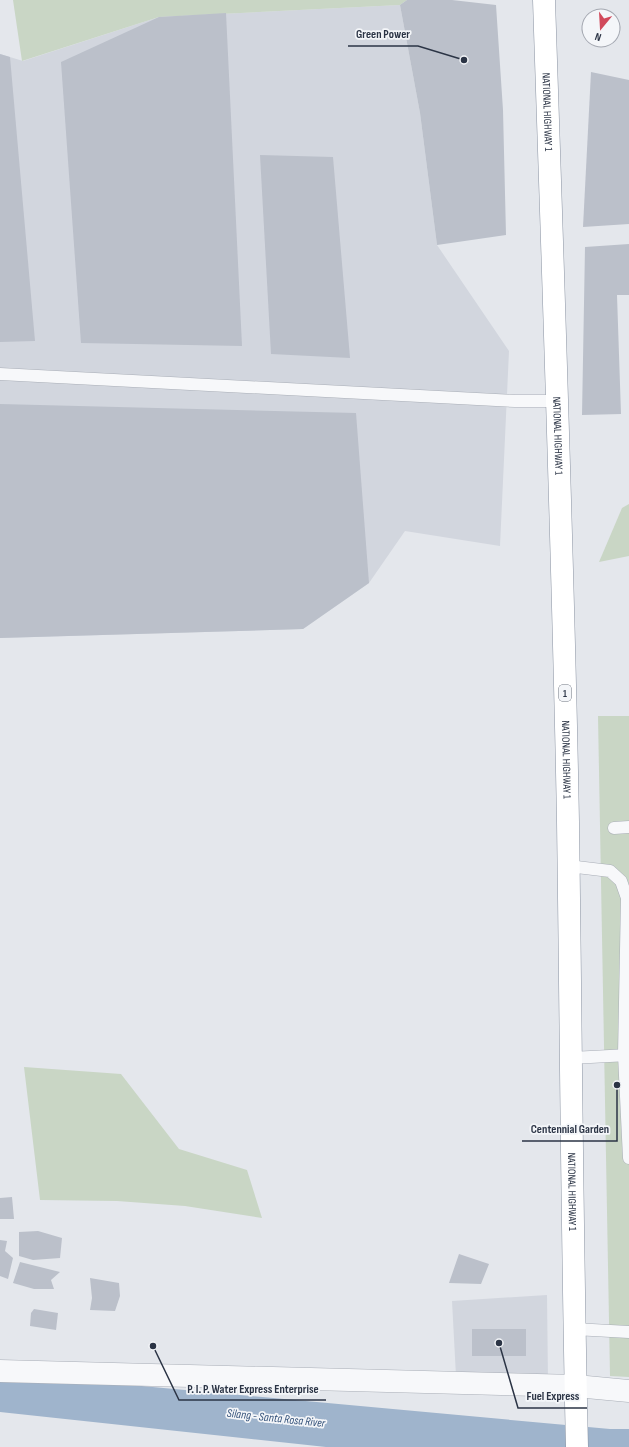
<svg xmlns="http://www.w3.org/2000/svg" width="629" height="1447" font-family="'Sofia Sans Condensed',sans-serif">
<style>
.built{fill:#d2d6de}
.green{fill:#c9d6c5}
.water{fill:#9fb4cc}
.building{fill:#bbc0ca}
.lines{fill:none;stroke-linecap:round;stroke-linejoin:round}
.service-casing{stroke:#a9aeb7;stroke-width:13}
.minor-casing{stroke:#a9aeb7;stroke-width:23}
.trunk-casing{stroke:#8b94a3;stroke-width:23}
.service{stroke:#f7f8fa;stroke-width:12}
.minor{stroke:#f7f8fa;stroke-width:22}
.trunk{stroke:#fff;stroke-width:22}
.labels{text-anchor:middle;stroke-width:3.5;stroke-linejoin:round;paint-order:stroke}
.shield{fill:#f4f6f9;stroke:#676e7b;stroke-width:1}
.shield-label{font-size:10px;font-weight:bold;fill:#2b3445}
.street-label{font-size:11px;fill:#2b3445;stroke:#f4f6f9}
.water-label{font-size:12px;font-style:italic;fill:#34527a;stroke:#f4f6f9}
.leader{fill:none;stroke:#2b3445;stroke-width:1.5}
.callout-dot{fill:#2b3445;stroke:#f4f6f9;stroke-width:1.5}
.callout-label{font-size:12px;text-anchor:middle;font-weight:bold;fill:#2b3445;stroke:#f4f6f9;stroke-width:3.5;stroke-linejoin:round;paint-order:stroke}
</style>
<rect width="100%" height="100%" fill="#e4e7ec"/>
<g class="built">
<path d="M400,5l20,108 17,132 72,106 -9,195 -95,-15 -36,52 -66,46 -303,9v-584l23,7 136,-44z"/>
<path d="M547,1295l1,87 -92,-6 -4,-75z"/>
</g>
<g class="green">
<path d="M13,0h394l-7,5 -241,12 -137,44z"/>
<path d="M629,504v52l-30,6 23,-54z"/>
<path d="M598,716h31v661l-19,-1z"/>
<path d="M24,1067l97,7 58,75 68,21 15,48 -77,-12 -68,-5 -77,-1z"/>
</g>
<path class="water" d="M0,1373l610,56h19v18h-303l-326,-35z"/>
<g class="building">
<path d="M407,0h45l44,5 7,105 3,125 -69,10 -17,-132 -20,-108z"/>
<path d="M226,13l16,333 -161,-3 -20,-281 98,-45z"/>
<path d="M0,54l10,3 25,284 -35,1z"/>
<path d="M591,72l38,8v144l-46,3z"/>
<path d="M260,155l73,2 17,201 -79,-4z"/>
<path d="M629,244v51h-12l4,119 -39,1 3,-168z"/>
<path d="M0,404l356,9 13,170 -66,46 -303,9z"/>
<path d="M12,1197l2,22h-14v-21z"/>
<path d="M38,1231l24,7 -2,20 -27,2 -14,-4v-24z"/>
<path d="M0,1240l7,1 -2,10 8,7 -5,21 -8,-3z"/>
<path d="M459,1254l30,10 -8,20 -32,-1z"/>
<path d="M20,1262l40,10 -9,8 3,9h-20l-21,-6z"/>
<path d="M90,1278l29,5 1,13 -5,15 -25,-1 2,-12z"/>
<path d="M34,1309l24,4 -2,17 -26,-4 1,-13z"/>
<rect x="472" y="1329" width="54" height="27"/>
</g>
<g class="lines">
<g class="service-casing">
<g id="service">
<path d="M0,374l515,27h43"/>
<path d="M614,828l15,-1"/>
<path d="M568,866l42,5 11,10 6,17 -3,157 5,103"/>
<path d="M571,1058l58,-3"/>
<path d="M574,1329l55,3"/>
</g>
</g>
<g class="minor-casing">
<path id="minor" d="M0,1371l576,15 53,5"/>
</g>
<g class="trunk-casing">
<g id="trunk">
<path id="s1" d="M544,0c9,274 19,548 24,822 3,208 4,417 9,625"/>
</g>
</g>
<use href="#service" class="service"/>
<use href="#minor" class="minor"/>
<use href="#trunk" class="trunk"/>
</g>
<g class="labels">
<rect class="shield" x="559" y="685" width="12" height="16" rx="3"/>
<g class="shield-label">
<text x="565" y="697">1</text>
</g>
<g class="street-label">
<text dy="4" stroke="none"><textPath href="#s1" startOffset="112">NATIONAL HIGHWAY 1</textPath></text>
<text dy="4" stroke="none"><textPath href="#s1" startOffset="436">NATIONAL HIGHWAY 1</textPath></text>
<text dy="4" stroke="none"><textPath href="#s1" startOffset="760">NATIONAL HIGHWAY 1</textPath></text>
<text dy="4" stroke="none"><textPath href="#s1" startOffset="1192">NATIONAL HIGHWAY 1</textPath></text>
</g>
<g class="water-label">
<text transform="translate(276 1418) rotate(6)" y="4">Silang - Santa Rosa River</text>
</g>
</g>
<path class="leader" d="M464 60L418 46H348M617 1085L617 1141H522M153 1346L179 1400H326M499 1343L518 1408H587"/>
<g class="callout-dot">
<circle cx="464" cy="60" r="4"/>
<circle cx="617" cy="1085" r="4"/>
<circle cx="153" cy="1346" r="4"/>
<circle cx="499" cy="1343" r="4"/>
</g>
<g class="callout-label">
<text x="383" y="38">Green Power</text>
<text x="570" y="1133">Centennial Garden</text>
<text x="253" y="1393">P. I. P. Water Express Enterprise</text>
<text x="553" y="1400">Fuel Express</text>
</g>
<g transform="translate(601 28) rotate(198)"><circle r="19" fill="#f4f6f9" stroke="#a4a8b1"/>
<path d="M0-3L7 15L0 10L-7 15Z" fill="#d1495b"/>
<text y="-6" font-size="11" font-weight="bold" text-anchor="middle" fill="#2b3445">N</text>
</g>
</svg>
